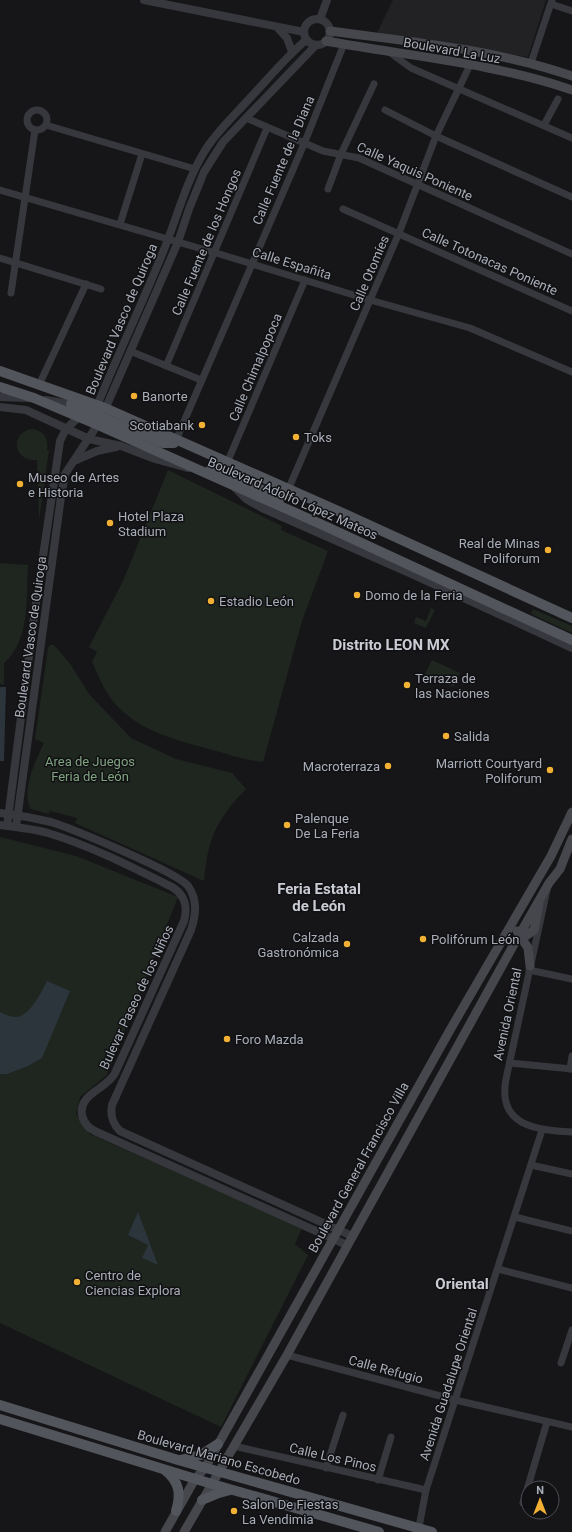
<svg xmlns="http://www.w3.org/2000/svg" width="572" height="1532" font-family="Roboto,sans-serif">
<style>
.built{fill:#222225}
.green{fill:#1e261f}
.water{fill:#2c353c}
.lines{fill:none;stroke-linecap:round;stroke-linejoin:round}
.minor{stroke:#37383d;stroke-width:7}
.tertiary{stroke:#37383d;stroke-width:8}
.secondary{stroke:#45474d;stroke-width:9}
.primary{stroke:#53555c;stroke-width:10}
.poi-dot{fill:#f2b134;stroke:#111113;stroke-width:1.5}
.labels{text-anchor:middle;stroke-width:3;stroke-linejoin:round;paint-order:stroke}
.street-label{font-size:13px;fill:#a8adb8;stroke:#111113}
.poi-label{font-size:13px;fill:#a8adb8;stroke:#111113;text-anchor:start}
.park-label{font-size:13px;fill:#7fa381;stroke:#111113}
.quarter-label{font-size:15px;font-weight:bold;fill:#c9ccd4;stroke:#111113}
</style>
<rect width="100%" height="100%" fill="#161618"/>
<path class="built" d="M393,0h153l-18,57 -151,-24z"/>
<g class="green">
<path d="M31,429c12,1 18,9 16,21h2l-10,70 -2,-60c-23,2 -28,-26 -6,-31z"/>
<path d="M168,470l114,56 -1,4 47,21 -26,70 -39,141c-19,-2 -36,-8 -54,-13 -33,-9 -66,-17 -91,-42 -12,-12 -19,-29 -26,-45l5,-10 -8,-5 34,-66z"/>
<path d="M0,563l28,2c-2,31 3,75 -24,98v22l-4,-1z"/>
<path d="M431,608l4,2 -9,18 -12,-5 2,-6 10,4z"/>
<path d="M533,609l39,17v7l-41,-19z"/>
<path d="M50,645h4l17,20 18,29 42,44 45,21 56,14 14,16c-30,31 -38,49 -42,92l-129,-58 2,-5 -27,-7 -1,3 -18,-5c-11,-17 5,-49 13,-66l-9,-4 13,-91z"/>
<path d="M432,660l28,13 -6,14 -29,-13z"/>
<path d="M0,837l76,19 102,41 -71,178 -27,22 -4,17 14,20 212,94 -7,16 13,11 -87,172 -221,-104z"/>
</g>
<g class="water">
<path d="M0,687h6l-2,74h-4z"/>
<path d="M47,981l23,10 -28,67 -14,8 -21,8h-7v-62c5,2 10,5 15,5 14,1 27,-26 32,-36z"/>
<path d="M138,1212l20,53 -16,-7 6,-13 -20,-10z"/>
</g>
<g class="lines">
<g class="minor">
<path d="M551,4l21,7"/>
<path d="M389,52l22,16 161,70"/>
<path d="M531,63l21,-63"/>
<circle cx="37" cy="120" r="10"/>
<path d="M385,110l51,26 136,61"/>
<path d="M246,118l77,33 36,7 213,96"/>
<path d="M46,125l149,44"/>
<path d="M544,125l14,-26"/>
<path d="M328,189l13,-35 33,-70"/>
<path d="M0,190l216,63 154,47 100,28 102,44"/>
<path d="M343,209l229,102"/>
<path d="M120,224l22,-70"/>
<path d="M0,258l101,31"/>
<path d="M11,293l24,-163"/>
<path d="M130,351l71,29"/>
<path d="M166,366l101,-238"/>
<path d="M39,385l47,-101"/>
<path d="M176,440l128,-296 40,-100"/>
<path d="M227,463l78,-183"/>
<path d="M288,490l111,-257 37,-97 34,-71"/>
<path d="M547,890l-41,189c-9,47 30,51 66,53"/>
<path d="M529,970l43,9"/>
<path d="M510,1063l62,6"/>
<path d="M570,1069l2,-13"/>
<path d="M531,1165l41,9"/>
<path d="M515,1217l57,14"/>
<path d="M498,1269l74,19"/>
<path d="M287,1355l168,45 117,27"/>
<path d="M561,1363l11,-33"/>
<path d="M234,1446l192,44"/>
<path d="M326,1468l17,-53"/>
<path d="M378,1480l13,-43"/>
<path d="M523,1503l24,-81"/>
<path d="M418,1532l8,-42 116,-360"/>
</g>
<g class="tertiary">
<path d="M144,0l160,32"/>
<path d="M320,19l7,-19"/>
<circle cx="317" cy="32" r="13"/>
<path d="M278,28l9,10 5,14"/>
<path d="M0,397l29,1"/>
<path d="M46,400l30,5"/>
<path d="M0,407l26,3 63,29 32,7 34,13 33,9"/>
<path d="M93,409l4,-3c21,-52 45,-102 66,-154 14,-34 22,-68 41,-100 12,-20 30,-36 45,-53 19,-20 36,-41 57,-59"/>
<path d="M74,461l23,-10 19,-4"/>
<path d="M234,487l12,12 16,9 152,67 158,73"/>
<path d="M0,813c17,2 34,5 51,9 22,7 126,50 137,64 10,14 8,29 3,44l-79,175c-2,10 0,18 8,26l232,105"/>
<path d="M0,825c16,2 33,4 48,8 43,13 84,34 124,54 13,8 16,19 12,34l-69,152c-8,16 -37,21 -33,42 2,10 8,14 17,18l248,112"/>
<path d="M7,826l27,-209 26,-176 6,-12 16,-15"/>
<path d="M16,827l45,-330 4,-23 35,-53 78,-179 11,-33 15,-37 19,-30 93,-97"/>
</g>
<g class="secondary">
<path d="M330,31c81,11 164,18 242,45"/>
<path d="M326,41c82,15 167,22 246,49"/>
<path d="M517,931l11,17 2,18"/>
<path d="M520,933l7,2 7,-5 5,-26"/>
<path d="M165,1532l30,-53 10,-11 245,-438 101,-174 21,-44"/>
<path d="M184,1532l103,-177 226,-409 36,-63 11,-14 12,-30"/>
</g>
<g class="primary">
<path d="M0,371l105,37 240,106 227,104"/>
<path d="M0,387l34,11 64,27 229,102 245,113"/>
<path d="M71,404l91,39h12l2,-3"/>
<path d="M211,468l65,28 6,1 6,-7"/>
<path d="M0,1405l178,55 254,72"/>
<path d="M0,1419l212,65 167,48"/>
<path d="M180,1460l21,-5 17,-11"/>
<path d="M165,1470c15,12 16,25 11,41"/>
<path d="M202,1500l17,-7 11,-3"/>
</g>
</g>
<g class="poi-dot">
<circle cx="134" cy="396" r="4"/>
<circle cx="202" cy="425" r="4"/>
<circle cx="296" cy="437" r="4"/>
<circle cx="20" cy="484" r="4"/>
<circle cx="110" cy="523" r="4"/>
<circle cx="548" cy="550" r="4"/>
<circle cx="357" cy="595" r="4"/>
<circle cx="211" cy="601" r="4"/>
<circle cx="407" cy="685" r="4"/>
<circle cx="446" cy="736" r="4"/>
<circle cx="388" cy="766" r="4"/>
<circle cx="550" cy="770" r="4"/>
<circle cx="287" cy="825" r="4"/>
<circle cx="423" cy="939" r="4"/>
<circle cx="347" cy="944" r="4"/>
<circle cx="227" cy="1039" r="4"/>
<circle cx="77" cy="1282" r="4"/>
<circle cx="234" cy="1511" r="4"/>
</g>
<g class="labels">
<g class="street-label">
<text transform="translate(452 50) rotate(10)" y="5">Boulevard La Luz</text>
<text transform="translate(283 160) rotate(-67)" y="5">Calle Fuente de la Diana</text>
<text transform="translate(415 171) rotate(24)" y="5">Calle Yaquis Poniente</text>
<text transform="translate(206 242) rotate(-67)" y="5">Calle Fuente de los Hongos</text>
<text transform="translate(490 261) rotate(24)" y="5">Calle Totonacas Poniente</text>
<text transform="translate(292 263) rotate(17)" y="5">Calle Españita</text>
<text transform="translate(369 273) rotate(-67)" y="5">Calle Otomíes</text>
<text transform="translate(121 319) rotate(-67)" y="5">Boulevard Vasco de Quiroga</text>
<text transform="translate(255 367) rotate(-67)" y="5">Calle Chimalpopoca</text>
<text transform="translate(293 498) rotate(24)" y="5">Boulevard Adolfo López Mateos</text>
<text transform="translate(30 637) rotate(-82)" y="5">Boulevard Vasco de Quiroga</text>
<text transform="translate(136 997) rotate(-65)" y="5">Bulevar Paseo de los Niños</text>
<text transform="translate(507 1014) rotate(-78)" y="5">Avenida Oriental</text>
<text transform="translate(358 1167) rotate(-61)" y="5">Boulevard General Francisco Villa</text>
<text transform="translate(386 1369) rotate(15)" y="5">Calle Refugio</text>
<text transform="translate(448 1384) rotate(-72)" y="5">Avenida Guadalupe Oriental</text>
<text transform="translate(219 1457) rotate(16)" y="5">Boulevard Mariano Escobedo</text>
<text transform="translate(333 1457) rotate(13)" y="5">Calle Los Pinos</text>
</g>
<g class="poi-label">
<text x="142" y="401">Banorte</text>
<text x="194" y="430" text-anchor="end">Scotiabank</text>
<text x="304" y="442">Toks</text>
<text x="28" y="482">Museo de Artes<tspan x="28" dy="15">e Historia</tspan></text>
<text x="118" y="521">Hotel Plaza<tspan x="118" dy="15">Stadium</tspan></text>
<text x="540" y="548" text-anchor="end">Real de Minas<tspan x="540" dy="15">Poliforum</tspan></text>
<text x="365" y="600">Domo de la Feria</text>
<text x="219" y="606">Estadio León</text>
<text x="415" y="683">Terraza de<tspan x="415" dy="15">las Naciones</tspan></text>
<text x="454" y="741">Salida</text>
<text x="542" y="768" text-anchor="end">Marriott Courtyard<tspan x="542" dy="15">Poliforum</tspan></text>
<text x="380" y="771" text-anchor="end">Macroterraza</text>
<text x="295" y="823">Palenque<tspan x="295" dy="15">De La Feria</tspan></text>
<text x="339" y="942" text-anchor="end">Calzada<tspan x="339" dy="15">Gastronómica</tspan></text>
<text x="431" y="944">Polifórum León</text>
<text x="235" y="1044">Foro Mazda</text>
<text x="85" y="1280">Centro de<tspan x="85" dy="15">Ciencias Explora</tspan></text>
<text x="242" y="1509">Salon De Fiestas<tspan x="242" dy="15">La Vendimia</tspan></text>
</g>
<g class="park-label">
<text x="90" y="766">Area de Juegos<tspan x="90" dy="15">Feria de León</tspan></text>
</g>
<g class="quarter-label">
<text x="391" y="650">Distrito LEON MX</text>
<text x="319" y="894">Feria Estatal<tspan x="319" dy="17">de León</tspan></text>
<text x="462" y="1289">Oriental</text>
</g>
</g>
<g transform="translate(540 1500)"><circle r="19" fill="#111113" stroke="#4d4f55"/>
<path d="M0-3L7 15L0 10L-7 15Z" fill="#f2b134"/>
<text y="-6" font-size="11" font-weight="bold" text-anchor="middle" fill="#a8adb8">N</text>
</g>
</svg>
